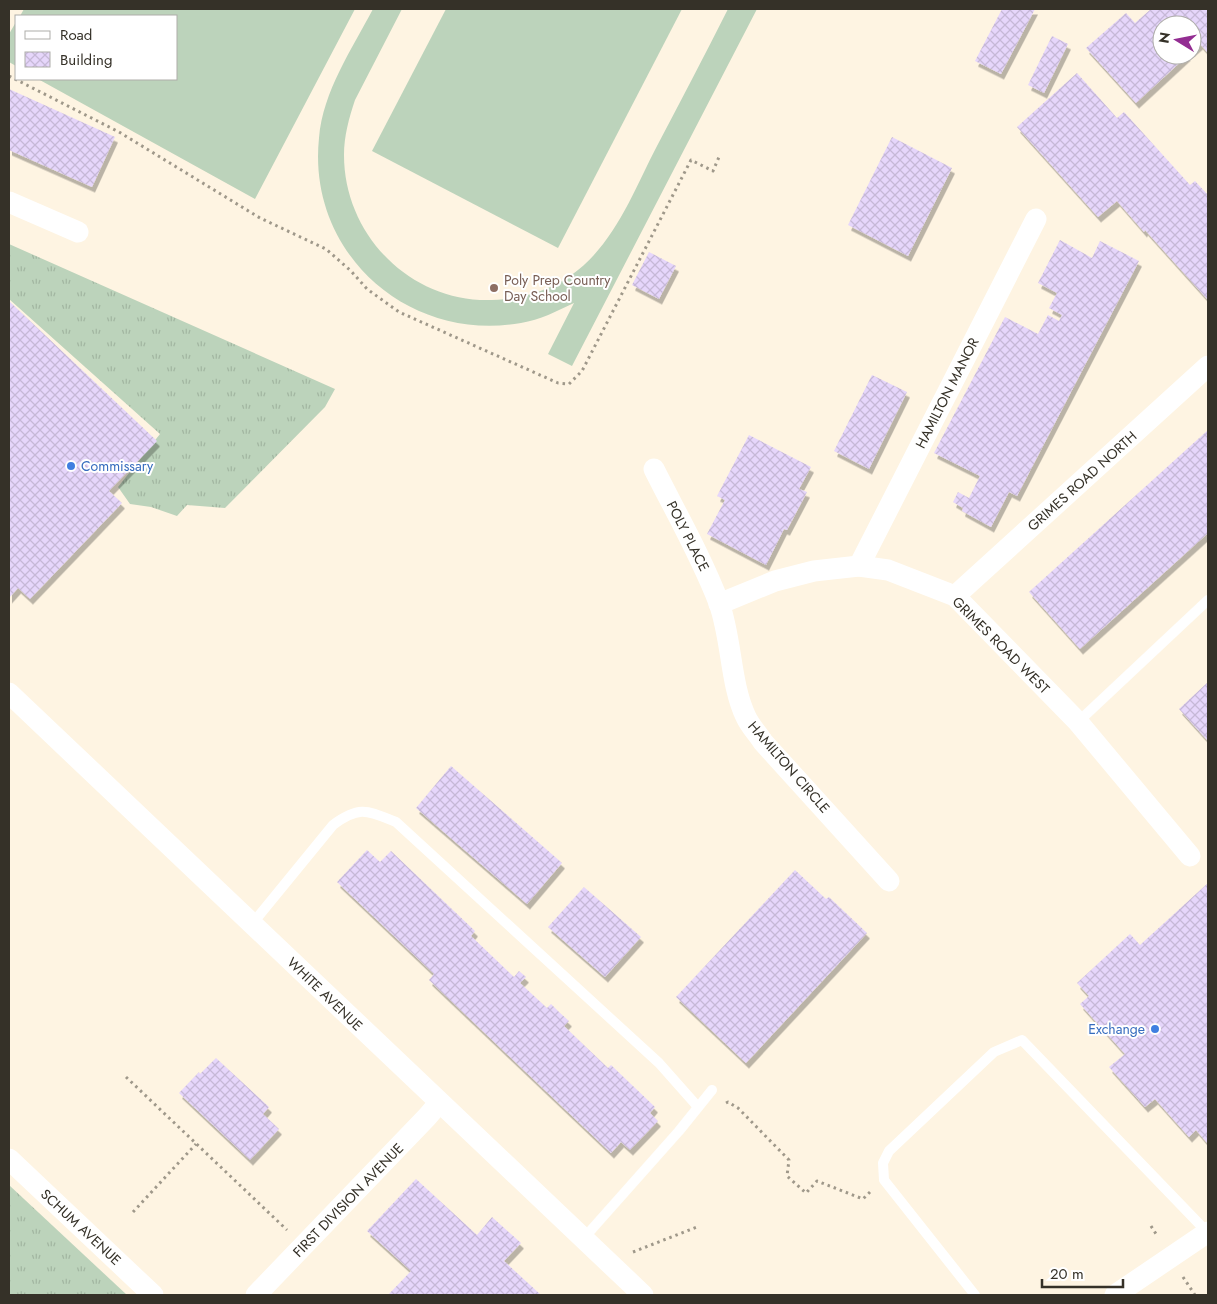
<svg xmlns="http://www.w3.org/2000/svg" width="1217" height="1304" font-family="Jost,sans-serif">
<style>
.grass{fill:url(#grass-tufts)}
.pitch{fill:#bcd3bb}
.building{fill:url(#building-cross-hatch);filter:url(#shadow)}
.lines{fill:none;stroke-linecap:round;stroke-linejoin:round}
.path{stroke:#9f988a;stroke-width:3;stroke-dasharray:2.5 4;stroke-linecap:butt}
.service{stroke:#fff;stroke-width:10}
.minor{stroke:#fff;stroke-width:21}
.education-dot{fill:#8d6e63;stroke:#fff;stroke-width:2}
.shop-dot{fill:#3f7fe0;stroke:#fff;stroke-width:2}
.labels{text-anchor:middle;stroke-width:4;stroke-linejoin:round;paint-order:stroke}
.education-label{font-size:14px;fill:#785e54;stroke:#fff;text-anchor:start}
.street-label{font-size:14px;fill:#353128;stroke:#fff}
.shop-label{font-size:14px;fill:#366cbe;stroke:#fff;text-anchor:start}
</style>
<defs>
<pattern id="grass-tufts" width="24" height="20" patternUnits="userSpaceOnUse" patternTransform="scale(1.25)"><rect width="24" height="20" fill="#bcd3bb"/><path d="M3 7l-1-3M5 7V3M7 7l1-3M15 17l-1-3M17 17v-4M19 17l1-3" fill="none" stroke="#a2b6a1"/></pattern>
<pattern id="building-cross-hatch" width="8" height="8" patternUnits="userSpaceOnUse" patternTransform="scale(1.25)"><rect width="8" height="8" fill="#e6d6fb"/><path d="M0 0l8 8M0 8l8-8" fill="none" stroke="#c6b8d7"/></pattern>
<filter id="shadow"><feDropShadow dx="3" dy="5.5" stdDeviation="0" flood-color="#0004"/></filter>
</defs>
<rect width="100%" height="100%" fill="#fef4e2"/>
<g class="grass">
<path d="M9,244l326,145 -10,18 -100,101 -38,-3 -10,11 -26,-9 -21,-3 -12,-17 42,-53 -151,-135z"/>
<path d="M9,1185l118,110h-118z"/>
</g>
<g class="pitch">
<path d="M24,9h331l-100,190 -217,-120h138v-63h-156z"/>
<path d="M373,9h29l-47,91c-6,18 -11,36 -11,55 0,76 60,141 136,145 31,1 64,-6 90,-24 44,-30 63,-84 87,-130 24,-46 48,-91 71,-137h29l-185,357 -24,-12 26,-51c-17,8 -34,17 -53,20 -113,20 -214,-70 -202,-185 4,-47 33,-89 54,-129z"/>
<path d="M446,9h236l-124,239 -186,-97z"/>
<path d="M16,22v44l-7,-4v-28z"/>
</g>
<g class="building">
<path d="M1002,9h33l-34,65 -26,-13z"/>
<path d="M1151,9h57v44l-8,-9 -8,7v-26h-30v30h26l-52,48 -50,-55 40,-35 9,10z"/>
<path d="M1052,36l16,8 -24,49 -16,-8z"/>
<path d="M1077,73l40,45 7,-6 66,73 5,-4 13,14v105l-63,-70 -1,2 -27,-31 -19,16 -81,-90z"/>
<path d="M9,89l106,48 -23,50 -83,-37z"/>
<path d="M892,137l60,31 -44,88 -60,-31z"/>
<path d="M1060,240l32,18 8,-17 39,20 -122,235 -8,-4 -18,35 -29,-16 1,-3 -10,-6 5,-10 11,6 11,-22 -46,-23 71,-136 33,17 10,-19 11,6 3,-6 -13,-7 8,-15 -19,-10z"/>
<path d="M649,252l27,14 -17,33 -27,-14z"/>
<path d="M9,301l148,140 -48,50 13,12 -92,96 -12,-11 -9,10z"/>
<path d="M872,375l35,17 -38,77 -35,-18z"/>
<path d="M1208,430v103l-128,116 -51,-57z"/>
<path d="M749,435l62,32 -12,22 8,3 -20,38 -3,-1 -18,36 -59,-31 18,-34 -8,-4z"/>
<path d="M1208,682v59l-29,-32z"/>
<path d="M451,766l111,97 -35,41 -111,-96z"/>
<path d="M367,850l13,12 11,-11 84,80 -4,5 43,41 5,-6 7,6 -6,6 27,25 4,-4 8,8 10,9 -5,5 44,42 3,-3 44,42 -5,6 8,8 -28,29 -9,-8 -10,11 -182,-173 5,-6 -97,-92z"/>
<path d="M795,870l31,29 3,-2 38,36 -121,130 -70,-66z"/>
<path d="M1208,883v261l-12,-14 -7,7 -34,-38 -10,8 -36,-40 16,-13 -45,-50 9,-8 -12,-13 53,-49 10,11z"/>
<path d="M584,887l57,50 -36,40 -57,-50z"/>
<path d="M216,1058l53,49 -6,7 16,15 -29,31 -71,-67 20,-21 1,2z"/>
<path d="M416,1179l61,56 15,-18 29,26 -17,18 37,34h-153l23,-24 -44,-40z"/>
</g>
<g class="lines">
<g class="path">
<path d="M9,76l110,56 141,86 66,31 25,22 16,18 32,23 159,71 11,1 13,-13 109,-211 22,11 6,-14"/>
<path d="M126,1077l161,153"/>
<path d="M726,1103l2,-1 10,6 51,52 -2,16 19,17 11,-12 46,18 7,-7"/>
<path d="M133,1212l63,-68"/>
<path d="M1151,1226l7,11"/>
<path d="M633,1252l64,-25"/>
<path d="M1183,1277l12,18"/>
</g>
<g class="service">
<path d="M1078,722l130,-122"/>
<path d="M252,924l81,-99c27,-20 35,-14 63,-3l263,241 39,44"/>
<path d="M584,1238l95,-107 33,-41"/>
<path d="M975,1295l-91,-115 -1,-17 6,-12 105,-99 28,-12 186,193"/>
</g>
<g class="minor">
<path d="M9,202l69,30"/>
<path d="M654,469c22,44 47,87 65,134 13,36 11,81 27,114 4,9 12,17 17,25l126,139"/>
<path d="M859,566l177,-347"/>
<path d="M955,596l253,-230"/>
<path d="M719,604l56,-23 39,-10 45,-5 29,4 67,26 123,126 112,134"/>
<path d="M9,693l634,602"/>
<path d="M9,1159l144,136"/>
<path d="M256,1295l171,-178 12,-14"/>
<path d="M1115,1295l93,-63"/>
</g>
</g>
<circle class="education-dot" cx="494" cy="288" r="5"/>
<g class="shop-dot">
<circle cx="71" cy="466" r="5"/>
<circle cx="1155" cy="1029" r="5"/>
</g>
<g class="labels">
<g class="education-label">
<text x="504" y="285">Poly Prep Country<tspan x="504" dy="16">Day School</tspan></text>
</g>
<g class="street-label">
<text transform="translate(947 393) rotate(-63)" y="5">HAMILTON MANOR</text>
<text transform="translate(1082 481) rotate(-42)" y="5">GRIMES ROAD NORTH</text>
<text transform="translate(688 536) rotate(63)" y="5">POLY PLACE</text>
<text transform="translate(1001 645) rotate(45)" y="5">GRIMES ROAD WEST</text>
<text transform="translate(789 767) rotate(49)" y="5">HAMILTON CIRCLE</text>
<text transform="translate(325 994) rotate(44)" y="5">WHITE AVENUE</text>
<text transform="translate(348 1200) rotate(-46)" y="5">FIRST DIVISION AVENUE</text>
<text transform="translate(81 1227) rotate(43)" y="5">SCHUM AVENUE</text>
</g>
<g class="shop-label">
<text x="81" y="471">Commissary</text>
<text x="1145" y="1034" text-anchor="end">Exchange</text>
</g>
</g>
<rect width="1217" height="1304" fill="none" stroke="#353128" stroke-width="20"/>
<rect x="15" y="15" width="162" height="65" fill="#ffffff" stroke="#aeada9"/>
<rect x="25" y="31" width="25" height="8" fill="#ffffff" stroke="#aeada9"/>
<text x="60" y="40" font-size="15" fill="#353128">Road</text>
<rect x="25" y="52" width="25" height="15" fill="url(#building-cross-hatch)" stroke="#aeada9"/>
<text x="60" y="65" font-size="15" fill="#353128">Building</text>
<g transform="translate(1177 40) rotate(280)"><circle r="24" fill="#ffffff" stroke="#aeada9"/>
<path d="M0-4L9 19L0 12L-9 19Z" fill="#932d92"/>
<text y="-8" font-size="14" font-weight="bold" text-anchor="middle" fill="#353128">N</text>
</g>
<path d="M1042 1279v8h81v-8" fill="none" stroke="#353128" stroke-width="2.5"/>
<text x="1050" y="1279" font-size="15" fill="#353128" stroke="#ffffff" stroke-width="4" paint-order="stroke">20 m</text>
</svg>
